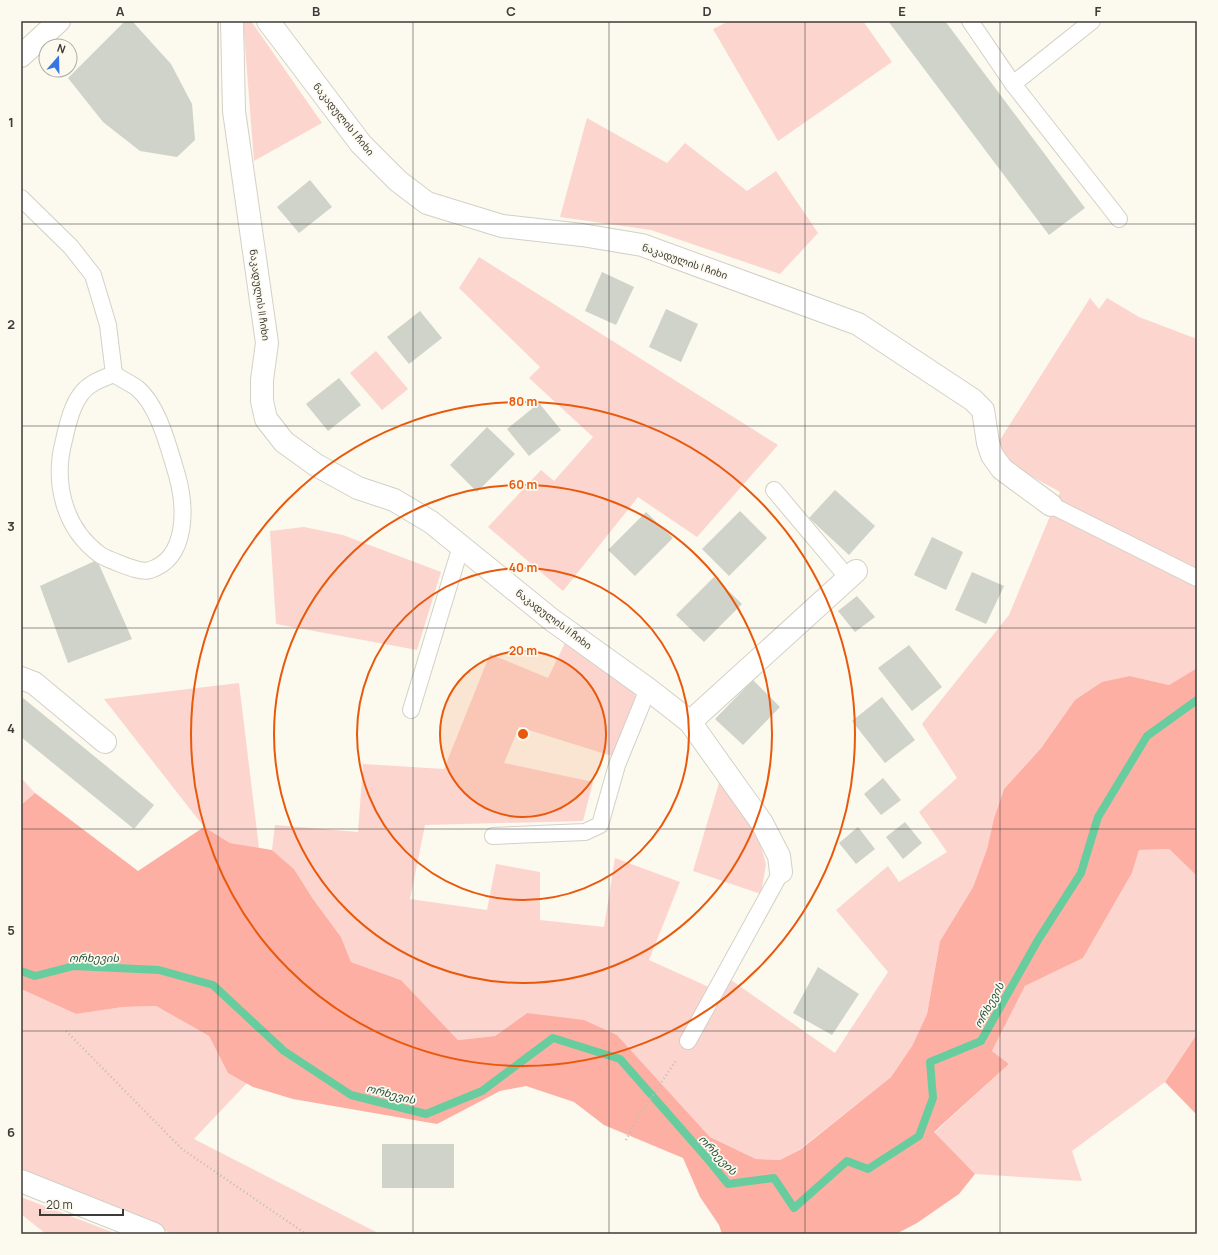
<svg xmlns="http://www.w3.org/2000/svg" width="1218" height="1255" font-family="Manrope,'Noto Sans Georgian',sans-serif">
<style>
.green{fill:#fdd5cf}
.forest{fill:#feafa3}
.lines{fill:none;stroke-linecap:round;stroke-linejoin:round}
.stream{stroke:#68cd9e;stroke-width:8}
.building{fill:#cfd3ca}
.lane-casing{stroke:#d3d0c6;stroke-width:18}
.street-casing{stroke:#d3d0c6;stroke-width:24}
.path{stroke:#c0beb5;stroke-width:2.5;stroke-dasharray:1 3;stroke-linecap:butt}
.lane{stroke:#fff;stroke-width:16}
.street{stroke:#fff;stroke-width:22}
.grid{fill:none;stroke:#3c3b37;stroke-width:1;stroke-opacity:0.55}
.ring{fill:none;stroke:#e8590c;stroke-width:2}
.labels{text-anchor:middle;stroke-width:3.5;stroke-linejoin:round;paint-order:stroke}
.street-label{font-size:10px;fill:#3c3b37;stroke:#fcf9ee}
.water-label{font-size:11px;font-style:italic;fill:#244f3b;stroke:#fcf9ee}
.centre{fill:#e8590c;stroke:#fcf9ee;stroke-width:2}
.ring-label{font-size:12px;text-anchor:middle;font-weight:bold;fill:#e8590c;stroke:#fcf9ee;stroke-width:3.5;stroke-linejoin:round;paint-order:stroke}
.neatline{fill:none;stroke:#3c3b37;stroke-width:1.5}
.grid-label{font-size:13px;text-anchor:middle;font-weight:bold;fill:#3c3b37}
</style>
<rect width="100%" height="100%" fill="#fcf9ee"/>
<g class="green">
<path d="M243,21h8l71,102 -68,38z"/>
<path d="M729,21h134l29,41 -114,79 -65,-112z"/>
<path d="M587,118l80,45 18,-20 62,48 29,-20 42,62 -38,41 -129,-44 -91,-13z"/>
<path d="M479,257l299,188 -81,92 -59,-40 -75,94 -75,-64 53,-57 13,11 39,-44 -64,-59 11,-11 -81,-79z"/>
<path d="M1090,298l9,11 8,-11 32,19 58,22v329l-28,17 -39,-9 -88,71 -38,42 -10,29 -7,31 -14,38 -33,54 -13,73 -15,32 -21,31 -91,72 -20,11 -24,-1 -46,-22 -93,-102 -90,-22 -32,23 -37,4 -57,-60 -50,-18 -10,-25 -28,-38 -19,-30 -22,-19 3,-25 83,7 5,-68 81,5 46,-115 58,24 17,-35 70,48v10l-23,55 -93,-29 -15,36 89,19 -10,39 -158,4 -15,74 77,11 9,-46 44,8v48l64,7 11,-69 65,24 -31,78 73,33 9,-13 104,73 53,-81 -52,-62 52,-44 11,16 48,-30 -28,-40 38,-34 -35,-54 87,-109 51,-123 -47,-26 -15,-23z"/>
<path d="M376,351l32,38 -26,21 -32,-37z"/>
<path d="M304,527l39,8 98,37 -24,78 -141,-26 -6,-93z"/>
<path d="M239,683l20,165 -29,-5 -26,-16 -100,-128z"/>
<path d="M721,776l35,53 10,35 -5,30 -68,-23z"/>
<path d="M21,778l14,15 -14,12z"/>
<path d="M1169,849l28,27v158l-32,48 -93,69 10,30 -107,-7 -41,-41 75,-69 -17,-13 33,-65 58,-28 49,-85 7,-23z"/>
<path d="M21,989l55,25 47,-7 33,-1 53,30 19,36 19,11 -53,56 186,95h-206l-56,-20 -97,-41z"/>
<path d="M21,1197l96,37h-71l-25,-20z"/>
</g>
<g class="forest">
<path d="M1197,668v208l-28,-27 -30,1 -7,23 -49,85 -58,28 -33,65 17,13 -75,68 41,42 -16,20 -42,29 -21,11h-174l-3,-9 -19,-28 -17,-39 -79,-33 -30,-23 -48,-16 -26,5 -63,33 -144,-25 -40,-12 -25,-14 -19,-37 -53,-30 -33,1 -47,7 -55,-25v-184l14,-12 103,78 66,-44 26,16 42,7 22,19 19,30 28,38 10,25 50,18 57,60 37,-4 32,-23 57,7 33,15 93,102 46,22 24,1 21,-11 90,-72 21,-31 15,-32 13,-73 33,-54 14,-38 7,-31 10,-29 38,-42 33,-47 27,-18 28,-6 39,9z"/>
<path d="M1197,1034v81l-32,-33z"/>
</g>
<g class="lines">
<path class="stream" d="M21,971l14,5 39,-10 85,4 54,15 71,66 67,44 75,19 56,-23 71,-53 67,21 86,98 22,27 46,-6 20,30 53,-47 21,8 51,-33 14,-38 -3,-36 51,-21 57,-101 43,-67 17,-56 49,-81 50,-36"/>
</g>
<g class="building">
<path d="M125,21h7l39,43 21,40 3,36 -18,17 -37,-6 -37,-29 -35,-44z"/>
<path d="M888,21h57l140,187 -36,27z"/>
<path d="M310,180l22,27 -33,26 -22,-26z"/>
<path d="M602,272l32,15 -18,38 -31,-14z"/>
<path d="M666,309l32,15 -17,38 -32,-15z"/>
<path d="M420,311l22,27 -33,26 -22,-27z"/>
<path d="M339,378l22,27 -33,26 -22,-27z"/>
<path d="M539,403l22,27 -32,26 -22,-27z"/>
<path d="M487,427l28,27 -38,38 -27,-27z"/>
<path d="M835,490l40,36 -26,29 -40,-37z"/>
<path d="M740,511l27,27 -38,38 -27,-27z"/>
<path d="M646,512l27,26 -38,38 -27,-26z"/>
<path d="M932,537l31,15 -17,38 -32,-15z"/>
<path d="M97,560l35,79 -64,24 -28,-77z"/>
<path d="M972,572l32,14 -18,38 -31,-14z"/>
<path d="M714,577l28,27 -38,38 -28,-27z"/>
<path d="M857,596l18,21 -20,15 -17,-21z"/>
<path d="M909,645l33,42 -30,24 -34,-43z"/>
<path d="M753,680l27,27 -37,38 -28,-26z"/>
<path d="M882,697l33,43 -30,23 -33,-42z"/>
<path d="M23,698l131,107 -20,24 -113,-92v-36z"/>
<path d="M883,778l18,22 -20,15 -17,-21z"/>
<path d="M905,822l17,21 -19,16 -17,-22z"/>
<path d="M858,827l17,22 -19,15 -17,-21z"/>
<path d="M818,967l41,27 -27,41 -39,-22z"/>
<rect x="382" y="1144" width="72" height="44"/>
</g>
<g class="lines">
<g class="lane-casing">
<g id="lane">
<path d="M970,21l43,63 79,-63"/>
<path d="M1013,84l106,135"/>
<path d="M21,198l50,49 22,28 15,50 6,49"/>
<path d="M114,374c7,5 16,9 23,14 22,18 32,61 40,87 9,32 11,83 -27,95 -8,3 -24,-4 -32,-7 -6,-3 -14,-5 -19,-9 -36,-27 -46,-73 -35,-114 4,-18 10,-46 28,-56 6,-4 14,-7 22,-10z"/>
<path d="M774,490l74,88"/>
<path d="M1051,505l146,73"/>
<path d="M411,710l50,-164"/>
<path d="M493,836l92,-4 15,-7 17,-60 31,-76"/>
<path d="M688,1041l93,-169"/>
</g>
</g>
<g class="street-casing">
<g id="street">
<path d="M232,21l2,90 33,232 -5,37v21l4,18 18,23 32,23 42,23 36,12 37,22 121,98 96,69 42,33 72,101 17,33 2,16"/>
<path d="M268,21l93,123 37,37 29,22 75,23 80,9 60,10 216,79 115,76 10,10 5,33 4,12 10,14 49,36"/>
<path d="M21,56l38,-35"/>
<path d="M21,678l13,5 71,59"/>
<path d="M690,722l166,-151"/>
<path d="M21,1181l133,53"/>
</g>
</g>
<g class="path">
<path d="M66,1031l116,118 124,85"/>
<path d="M626,1140l11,-21 40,-60"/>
</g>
<use href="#lane" class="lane"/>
<use href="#street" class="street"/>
</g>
<path class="grid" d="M218,21v1213M413,21v1213M609,21v1213M805,21v1213M1000,21v1213M21,224h1176M21,426h1176M21,628h1176M21,829h1176M21,1031h1176"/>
<circle cx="523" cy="734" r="83" fill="#e8590c" fill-opacity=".12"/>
<g class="ring">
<circle cx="523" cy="734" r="83"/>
<circle cx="523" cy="734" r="166"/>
<circle cx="523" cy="734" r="249"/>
<circle cx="523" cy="734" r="332"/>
</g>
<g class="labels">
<g class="street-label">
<text transform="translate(344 119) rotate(51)" y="4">ნაკადულის I ჩიხი</text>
<text transform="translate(685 261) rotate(19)" y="4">ნაკადულის I ჩიხი</text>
<text transform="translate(260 295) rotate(82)" y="4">ნაკადულის II ჩიხი</text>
<text transform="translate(554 619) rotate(37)" y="4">ნაკადულის II ჩიხი</text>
</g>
<g class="water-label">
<text x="94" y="962">ორხევის</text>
<text transform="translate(989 1005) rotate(-61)" y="4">ორხევის</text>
<text transform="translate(391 1094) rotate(15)" y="4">ორხევის</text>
<text transform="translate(718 1155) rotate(47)" y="4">ორხევის</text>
</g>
</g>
<circle cx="523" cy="734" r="6" class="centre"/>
<g class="ring-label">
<text x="523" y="406">80 m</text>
<text x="523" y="489">60 m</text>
<text x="523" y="572">40 m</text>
<text x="523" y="655">20 m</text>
</g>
<rect width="1218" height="1255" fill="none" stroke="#fcf9ee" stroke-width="44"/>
<g transform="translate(58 58) rotate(20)"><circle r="19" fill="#fcf9ee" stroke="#afada5"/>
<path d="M0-3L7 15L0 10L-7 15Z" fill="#3874e2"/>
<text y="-6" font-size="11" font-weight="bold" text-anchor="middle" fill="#3c3b37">N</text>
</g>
<path d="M40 1209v6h83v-6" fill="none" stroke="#3c3b37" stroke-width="2"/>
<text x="46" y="1209" font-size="12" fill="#3c3b37" stroke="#fcf9ee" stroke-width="3" paint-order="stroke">20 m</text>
<rect x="22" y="22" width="1174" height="1211" class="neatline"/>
<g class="grid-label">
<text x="120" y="16">A</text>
<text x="316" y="16">B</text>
<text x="511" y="16">C</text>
<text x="707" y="16">D</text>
<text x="902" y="16">E</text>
<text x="1098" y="16">F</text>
<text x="11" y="127">1</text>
<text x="11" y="329">2</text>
<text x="11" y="531">3</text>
<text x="11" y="733">4</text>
<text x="11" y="935">5</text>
<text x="11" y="1137">6</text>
</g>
</svg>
